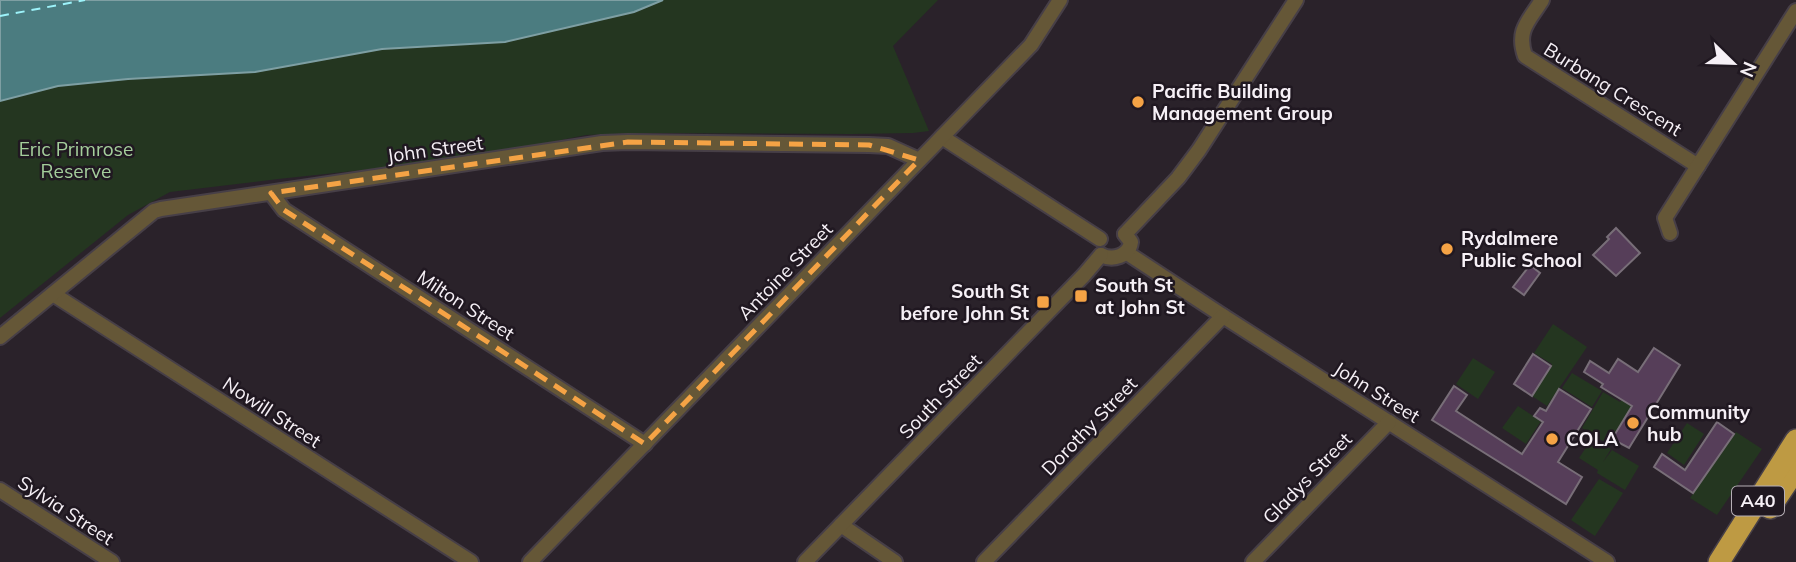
<svg xmlns="http://www.w3.org/2000/svg" width="1796" height="562" font-family="Mulish,sans-serif">
<style>
.green{fill:#243620}
.water{fill:#4b7c80;stroke:#7e9fa3;stroke-width:2}
.lines{fill:none;stroke-linecap:round;stroke-linejoin:round}
.ferry{stroke:#9df3fa;stroke-width:2;stroke-dasharray:9 7;stroke-linecap:butt}
.building{fill:#563e59;stroke:#786e78;stroke-width:2}
.minor-casing{stroke:#473f47;stroke-width:18}
.highway-casing{stroke:#473f47;stroke-width:24}
.minor{stroke:#655737;stroke-width:14}
.highway{stroke:#be9a43;stroke-width:21}
.marked{fill:none;stroke:#f5a345;stroke-width:5;stroke-dasharray:14 9;stroke-linejoin:round}
.poi-dot{fill:#f5a345;stroke:#201821;stroke-width:2.5}
.labels{text-anchor:middle;stroke-width:5;stroke-linejoin:round;paint-order:stroke}
.shield{fill:#201821;stroke:#b6afb6;stroke-width:2}
.shield-label{font-size:18px;font-weight:bold;fill:#f6f0f6}
.street-label{font-size:19px;fill:#f6f0f6;stroke:#201821}
.poi-label{font-size:19px;font-weight:bold;fill:#f6f0f6;stroke:#201821;text-anchor:start}
.park-label{font-size:19px;fill:#a4ce9b;stroke:#201821}
</style>
<rect width="100%" height="100%" fill="#2a222a"/>
<g class="green">
<path d="M663,0h275l-45,46 36,85 -16,2 -62,1 -214,-1 -51,2 -119,24 -189,20 -108,13 -42,23 -128,103v-217l58,-15 324,-37 123,-7 129,-30z"/>
<path d="M1553,324l34,23 -40,59 -15,-10 20,-32 -18,-11z"/>
<path d="M1473,358l22,14 -17,27 -22,-15z"/>
<path d="M1572,373l30,18 -10,16 -30,-19z"/>
<path d="M1638,376l9,6 -38,63 -27,-17 21,-36 17,10z"/>
<path d="M1518,406l23,15 -15,23 -24,-16z"/>
<path d="M1687,423l17,11 -20,31 -17,-12z"/>
<path d="M1736,432l26,17 -45,66 -27,-17z"/>
<path d="M1593,437l18,12 -8,13 9,-12 27,16 -14,24 -28,-17 1,-3 -19,-12z"/>
<path d="M1599,479l24,14 -28,43 -24,-16z"/>
</g>
<path class="water" d="M0,0h663l-29,12 -129,30 -123,7 -127,23 -127,7 -70,7 -58,15z"/>
<g class="lines">
<path class="ferry" d="M0,16l85,-16"/>
</g>
<g class="building">
<path d="M1616,228l24,25 -24,23 -23,-21 16,-16 -2,-2z"/>
<path d="M1530,265l10,8 -16,22 -11,-8z"/>
<path d="M1654,348l26,17 -51,83 -17,-9 20,-33 -31,-19 2,-3 -19,-12 6,-11 19,12 9,-14 20,13z"/>
<path d="M1533,354l18,12 -19,30 -18,-12z"/>
<path d="M1454,386l13,9 -11,16 66,43 21,-32 -9,-6 6,-8 6,3 13,-22 32,20 -33,53 24,15 -16,27 -134,-84z"/>
<path d="M1717,422l17,12 -41,59 -39,-26 8,-13 23,16z"/>
</g>
<g class="lines">
<g class="minor-casing">
<g id="minor">
<path d="M1542,0c-13,21 -26,30 -17,56l173,110"/>
<path d="M942,137l158,102"/>
<path d="M271,193l13,17 361,234"/>
<path d="M1670,233l-5,-15 131,-207"/>
<path d="M1125,234l53,-56 21,-28 97,-150"/>
<path d="M1127,253l96,63 384,246"/>
<path d="M1101,255c12,6 28,1 30,-13l-6,-8"/>
<path d="M53,294l418,268"/>
<path d="M0,337l154,-126 7,-2 441,-66 26,-1 241,3 19,1 31,14"/>
<path d="M0,490l112,72"/>
<path d="M841,525l54,37"/>
<path d="M530,562l501,-517 29,-45"/>
<path d="M805,562l279,-287 17,-20"/>
<path d="M984,562l239,-246"/>
<path d="M1253,562l136,-140"/>
</g>
</g>
<g class="highway-casing">
<g id="highway">
<path d="M1770,508l26,-39"/>
<path d="M1719,562l77,-122"/>
</g>
</g>
<use href="#minor" class="minor"/>
<use href="#highway" class="highway"/>
</g>
<path class="marked" d="M628,142l241,3 50,15 -274,284 -361,-234 -13,-17z"/>
<g class="poi-dot">
<circle cx="1138" cy="102" r="7"/>
<circle cx="1447" cy="249" r="7"/>
<rect x="1074" y="289" width="14" height="14" rx="3.5"/>
<rect x="1036" y="295" width="14" height="14" rx="3.5"/>
<circle cx="1633" cy="423" r="7"/>
<circle cx="1552" cy="439" r="7"/>
</g>
<g class="labels">
<rect class="shield" x="1732" y="486.5" width="52" height="29" rx="5"/>
<g class="shield-label">
<text x="1758" y="507">A40</text>
</g>
<g class="street-label">
<text transform="translate(1613 89) rotate(32)" y="7">Burbang Crescent</text>
<text transform="translate(435 149) rotate(-8)" y="7">John Street</text>
<text transform="translate(785 271) rotate(-46)" y="7">Antoine Street</text>
<text transform="translate(466 305) rotate(33)" y="7">Milton Street</text>
<text transform="translate(1377 392) rotate(32)" y="7">John Street</text>
<text transform="translate(940 396) rotate(-46)" y="7">South Street</text>
<text transform="translate(272 412) rotate(33)" y="7">Nowill Street</text>
<text transform="translate(1089 426) rotate(-46)" y="7">Dorothy Street</text>
<text transform="translate(1307 478) rotate(-46)" y="7">Gladys Street</text>
<text transform="translate(66 510) rotate(33)" y="7">Sylvia Street</text>
</g>
<g class="poi-label">
<text x="1152" y="98">Pacific Building<tspan x="1152" dy="22">Management Group</tspan></text>
<text x="1461" y="245">Rydalmere<tspan x="1461" dy="22">Public School</tspan></text>
<text x="1095" y="292">South St<tspan x="1095" dy="22">at John St</tspan></text>
<text x="1029" y="298" text-anchor="end">South St<tspan x="1029" dy="22">before John St</tspan></text>
<text x="1647" y="419">Community<tspan x="1647" dy="22">hub</tspan></text>
<text x="1566" y="446">COLA</text>
</g>
<g class="park-label">
<text x="76" y="156">Eric Primrose<tspan x="76" dy="22">Reserve</tspan></text>
</g>
</g>
<g transform="translate(1733 63) rotate(113)" stroke="#201821" stroke-width="5" paint-order="stroke">
<path d="M0-5L12 26L0 18L-12 26Z" fill="#f6f0f6"/>
<text y="-10" font-size="19" font-weight="bold" text-anchor="middle" fill="#f6f0f6">N</text>
</g>
</svg>
